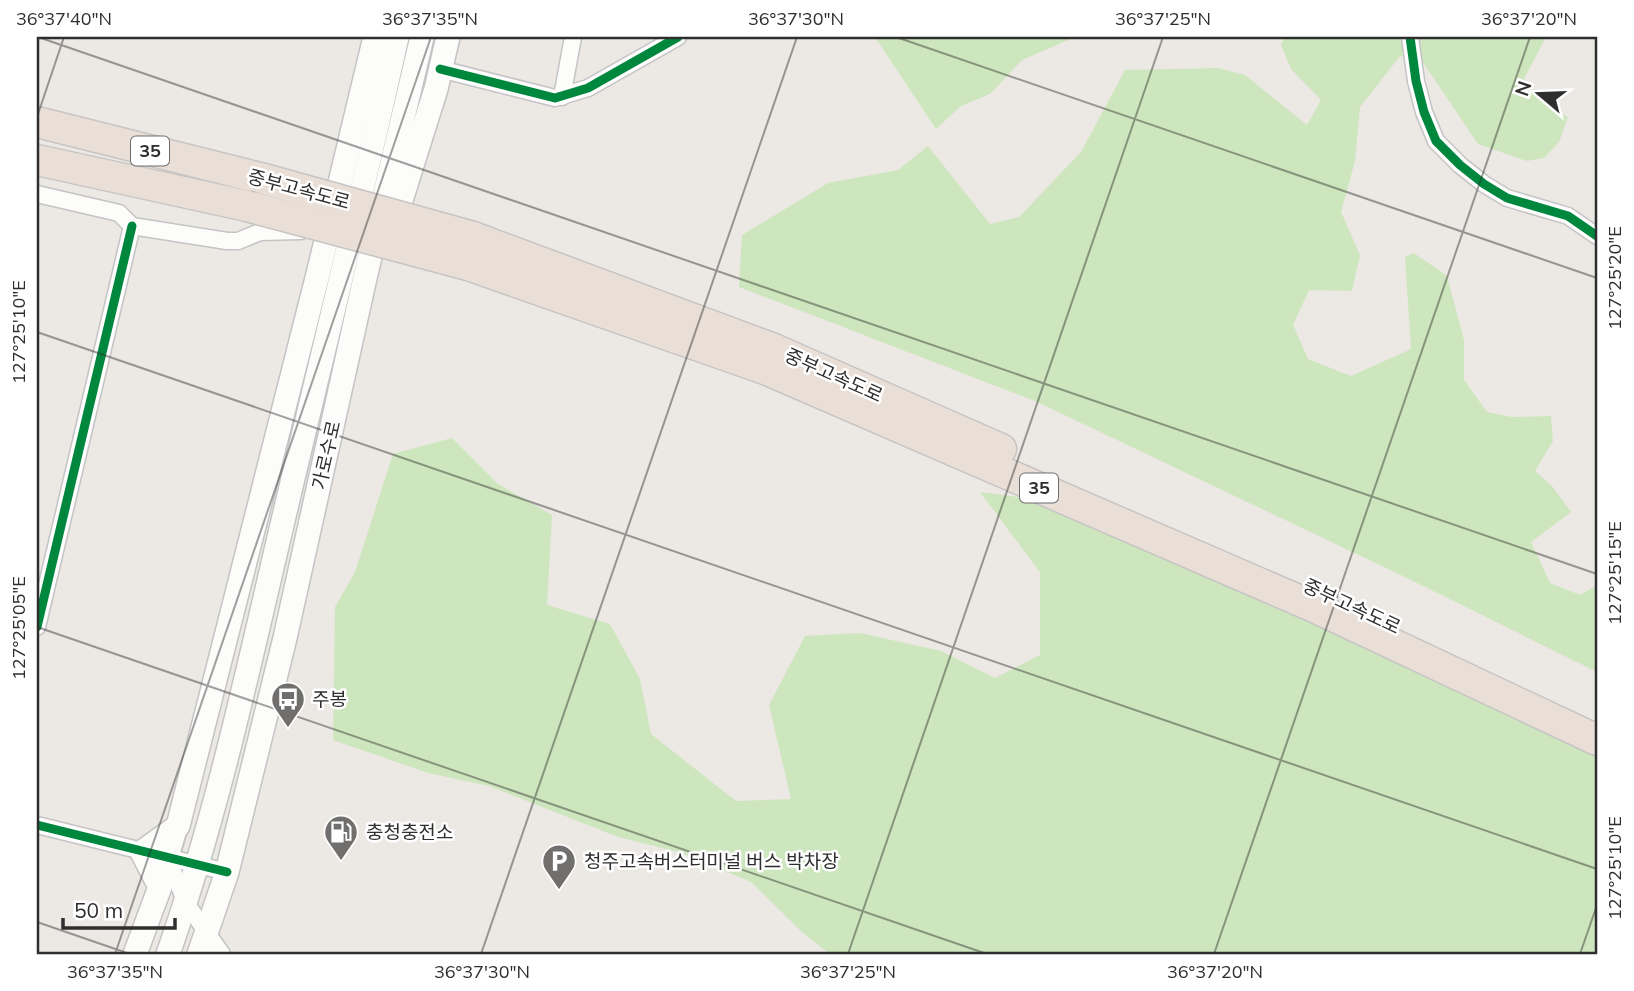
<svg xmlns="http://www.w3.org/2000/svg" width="1634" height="991" font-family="Mulish,'Noto Sans KR',sans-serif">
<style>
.green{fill:#cee6be}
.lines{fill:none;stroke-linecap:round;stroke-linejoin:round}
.minor-casing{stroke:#c5c4c5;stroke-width:19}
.tertiary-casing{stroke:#c5c4c5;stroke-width:23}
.secondary-casing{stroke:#c5c4c5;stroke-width:26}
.motorway-casing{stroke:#c6c5c4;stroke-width:33}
.minor{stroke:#fcfcfb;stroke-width:16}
.tertiary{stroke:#fcfcfb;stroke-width:19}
.secondary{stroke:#fcfcfb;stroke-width:23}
.motorway{stroke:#eadfd6;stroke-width:30}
.motorway-bridge-casing{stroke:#c6c5c4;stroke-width:33;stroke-linecap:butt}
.motorway-bridge{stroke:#eadfd6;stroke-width:30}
.cycleway-casing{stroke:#fff;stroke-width:13}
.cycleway{stroke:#00873e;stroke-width:9}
.ticks{fill:none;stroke:#2e2e2e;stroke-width:2;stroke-opacity:0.45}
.labels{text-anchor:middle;stroke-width:5;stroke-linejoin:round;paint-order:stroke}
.shield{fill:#fff;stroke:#6d6d6d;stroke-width:2}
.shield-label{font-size:18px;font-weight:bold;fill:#2e2e2e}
.street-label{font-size:19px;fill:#2e2e2e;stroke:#fff}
.poi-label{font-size:19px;fill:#2e2e2e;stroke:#fff;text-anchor:start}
.neatline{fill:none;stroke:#2e2e2e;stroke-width:2.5}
.ticks-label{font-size:18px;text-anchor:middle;fill:#2e2e2e}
</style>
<rect width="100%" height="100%" fill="#ece8e4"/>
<g class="green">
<path d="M875,37h194l-1,3 -46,20 -32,34 -29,12 -25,23z"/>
<path d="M1285,37h261l-22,42 29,31 15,7 -9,25 -15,16 -17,3 -49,-17 -54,-80 -24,-8 -40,51 -5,54 -14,51 19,43 -8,36 -43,-1 -16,35 15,34 43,17 60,-27 -6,-92 9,-4 33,23 17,64v40l23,32 25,5 39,-1 2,25 -18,30 17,15 19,26 -40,30 19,41 30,12 17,-10v87l-190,-94 -372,-177 -296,-114 3,-52 86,-52 70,-13 30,-24 62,78 29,-7 62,-65 44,-82 93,-2 27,7 62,50 14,-25 -30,-31 -10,-24z"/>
<path d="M452,438l46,46 54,31 -5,90 63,19 30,55 11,55 85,67 55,-2 -22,-94 36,-69 55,-3 81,18 54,27 45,-23v-83l-60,-80 52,7 348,148 217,103v204h-767l-27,-21 -52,-51 -69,-29 -64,-16 -129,-51 -61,-13 -95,-33 2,-133 20,-35 38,-118z"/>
</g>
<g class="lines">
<g class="minor-casing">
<g id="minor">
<path d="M1410,37l6,44 8,31 12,29 24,24 24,19 23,14 61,18 29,20"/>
<path d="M440,69l115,29 33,-10 90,-51"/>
<path d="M562,97l11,-60"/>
<path d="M37,194l82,19 13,13 95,15h11l22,-9 41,-1"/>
<path d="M37,627l95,-401"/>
<path d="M37,825l190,47"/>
<path d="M168,859l18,44 36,51"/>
</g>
</g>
<g class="tertiary-casing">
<path id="tertiary" d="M160,887l18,-61"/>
</g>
<g class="secondary-casing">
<g id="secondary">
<path d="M391,232l45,-143 12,-52"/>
<path d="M135,954l25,-67 -18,-35 36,-26 141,-556 56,-233"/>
<path d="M168,954c49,-139 80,-285 114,-429 38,-162 79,-325 115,-488"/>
<path d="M199,954l28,-82 58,-234 80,-360 57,-241"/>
</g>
</g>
<g class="motorway-casing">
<g id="motorway">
<path d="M37,122l227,57"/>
<path d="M37,160l210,46"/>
<path d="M473,237l301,112 227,100"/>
<path d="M468,265l297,104 547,237 285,134"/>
</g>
</g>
<use href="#minor" class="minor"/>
<use href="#tertiary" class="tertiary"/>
<use href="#secondary" class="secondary"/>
<use href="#motorway" class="motorway"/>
<g class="motorway-bridge-casing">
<g id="motorway-bridge">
<path d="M264,179l209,58"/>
<path d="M247,206l221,59"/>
</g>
</g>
<use href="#motorway-bridge" class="motorway-bridge"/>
<g class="cycleway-casing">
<g id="cycleway">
<path d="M1410,37l6,44 8,31 12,29 24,24 24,19 23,14 61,18 29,20"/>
<path d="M440,69l115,29 33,-10 90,-51"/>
<path d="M37,627l95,-401"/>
<path d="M37,825l190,47"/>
</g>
</g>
<use href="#cycleway" class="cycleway"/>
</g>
<path class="ticks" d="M38,37l1559,537M896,37l701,241M37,117l27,-80M37,332l1560,537M37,627l950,327M37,922l93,32M115,954l316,-917M481,954l316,-917M848,954l315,-917M1214,954l316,-917M1580,954l17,-49"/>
<defs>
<g id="bus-pin" transform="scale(1.75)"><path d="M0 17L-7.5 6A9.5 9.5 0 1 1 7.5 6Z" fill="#706f6e" stroke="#fff"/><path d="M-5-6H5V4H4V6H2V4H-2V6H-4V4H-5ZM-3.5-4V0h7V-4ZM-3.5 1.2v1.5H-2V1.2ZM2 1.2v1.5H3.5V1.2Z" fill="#fff"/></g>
<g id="fuel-pin" transform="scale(1.75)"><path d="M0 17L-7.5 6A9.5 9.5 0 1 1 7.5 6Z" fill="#706f6e" stroke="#fff"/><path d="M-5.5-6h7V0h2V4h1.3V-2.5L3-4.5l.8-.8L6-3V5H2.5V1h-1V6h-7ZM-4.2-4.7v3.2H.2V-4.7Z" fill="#fff"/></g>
<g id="parking-pin" transform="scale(1.75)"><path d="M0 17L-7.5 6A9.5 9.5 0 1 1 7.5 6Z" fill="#706f6e" stroke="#fff"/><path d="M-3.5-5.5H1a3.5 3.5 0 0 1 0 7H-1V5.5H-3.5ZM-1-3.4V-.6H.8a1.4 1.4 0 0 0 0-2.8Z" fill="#fff"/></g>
</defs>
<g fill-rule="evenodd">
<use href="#bus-pin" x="288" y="699"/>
<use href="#fuel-pin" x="341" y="832"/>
<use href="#parking-pin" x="559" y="861"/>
</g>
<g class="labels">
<g class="shield">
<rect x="131" y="136.5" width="38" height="29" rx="5"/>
<rect x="1020" y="473.5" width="38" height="29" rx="5"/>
</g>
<g class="shield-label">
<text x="150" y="157">35</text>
<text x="1039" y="494">35</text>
</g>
<g class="street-label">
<text transform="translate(299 189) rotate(15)" y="7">중부고속도로</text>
<text transform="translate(834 375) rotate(24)" y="7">중부고속도로</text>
<text transform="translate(326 455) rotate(-77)" y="7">가로수로</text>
<text transform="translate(1352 606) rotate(25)" y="7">중부고속도로</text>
</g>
<g class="poi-label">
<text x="312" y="706">주봉</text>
<text x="366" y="839">충청충전소</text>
<text x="584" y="868">청주고속버스터미널 버스 박차장</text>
</g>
</g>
<rect width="1634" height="991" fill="none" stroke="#ffffff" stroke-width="77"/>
<g transform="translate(1539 94) rotate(289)" stroke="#ffffff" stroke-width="5" paint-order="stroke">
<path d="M0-5L12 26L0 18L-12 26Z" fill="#2e2e2e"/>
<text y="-10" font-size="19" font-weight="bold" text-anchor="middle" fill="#2e2e2e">N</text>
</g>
<path d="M63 918v10h112v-10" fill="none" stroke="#2e2e2e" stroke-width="3.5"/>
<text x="74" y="918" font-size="21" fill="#2e2e2e" stroke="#ffffff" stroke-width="5" paint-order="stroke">50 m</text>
<rect x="38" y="38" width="1558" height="915" class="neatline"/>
<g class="ticks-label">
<text x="64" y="25">36°37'40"N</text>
<text x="430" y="25">36°37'35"N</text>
<text x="796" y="25">36°37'30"N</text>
<text x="1163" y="25">36°37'25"N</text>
<text x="1529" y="25">36°37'20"N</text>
<text transform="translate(1615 278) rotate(-90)" y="6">127°25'20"E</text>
<text transform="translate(19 332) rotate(-90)" y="6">127°25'10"E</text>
<text transform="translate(1615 573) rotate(-90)" y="6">127°25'15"E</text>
<text transform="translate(19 628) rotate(-90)" y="6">127°25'05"E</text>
<text transform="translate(1615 868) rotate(-90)" y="6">127°25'10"E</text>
<text x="115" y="978">36°37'35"N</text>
<text x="482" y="978">36°37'30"N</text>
<text x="848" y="978">36°37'25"N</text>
<text x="1215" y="978">36°37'20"N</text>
</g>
</svg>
